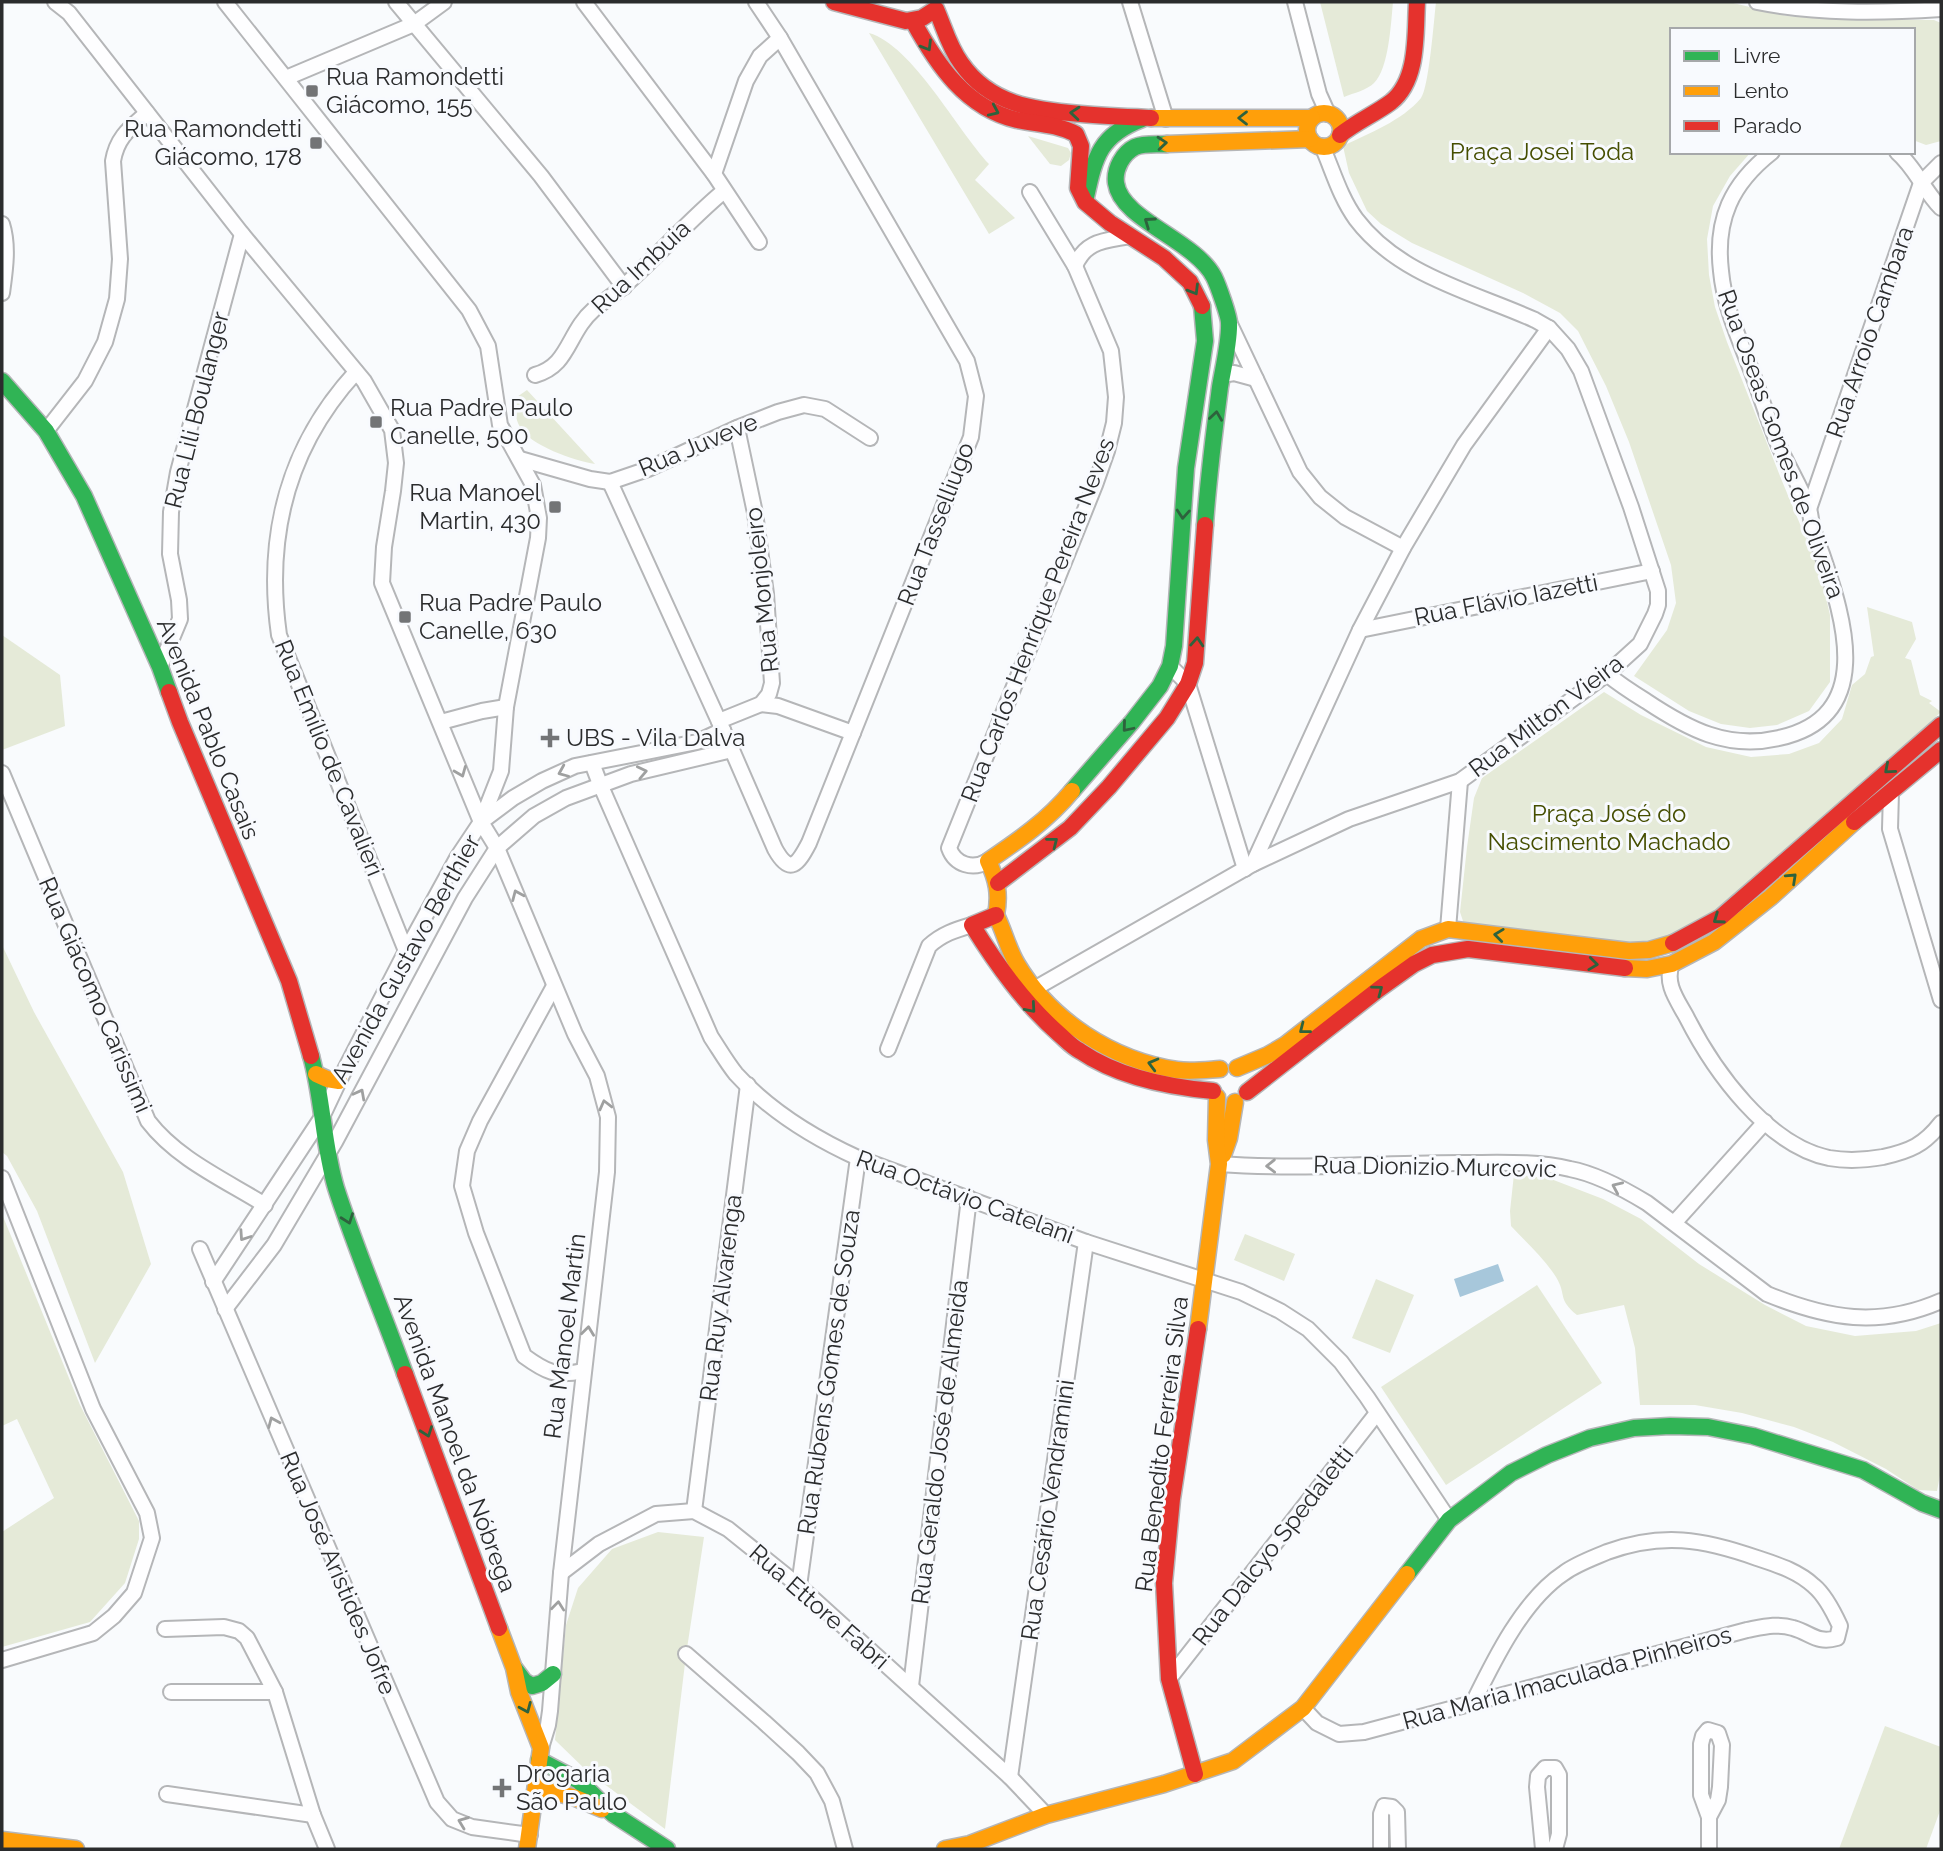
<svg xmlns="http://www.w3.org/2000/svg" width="1943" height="1851" font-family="Raleway,sans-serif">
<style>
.green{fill:#e5ead8}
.water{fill:#a7c7db}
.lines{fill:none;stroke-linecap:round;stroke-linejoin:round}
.street-casing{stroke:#b5b6b8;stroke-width:18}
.fast-casing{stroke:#b5b6b8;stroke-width:19}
.slow-casing{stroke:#b5b6b8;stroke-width:19}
.jam-casing{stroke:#b5b6b8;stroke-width:19}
.street{stroke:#fefeff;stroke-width:14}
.fast{stroke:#30b455;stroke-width:16}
.slow{stroke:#ff9f0a;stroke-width:16}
.jam{stroke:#e5322d;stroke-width:16}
.oneway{stroke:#2d623d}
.oneway2{stroke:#9fa0a0}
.poi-dot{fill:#737476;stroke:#f8fafe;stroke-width:2.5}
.labels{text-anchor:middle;stroke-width:6;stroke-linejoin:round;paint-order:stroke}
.poi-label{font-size:24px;fill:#2b2c2d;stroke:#f8fafe;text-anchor:start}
.park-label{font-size:24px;fill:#454e00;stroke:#f8fafe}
.street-label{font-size:24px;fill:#2b2c2d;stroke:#f8fafe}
</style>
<rect width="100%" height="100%" fill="#f9fbfd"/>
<g class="green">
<path d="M1320,2h73c-2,20 -4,67 -19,81 -7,7 -20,10 -30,14z"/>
<path d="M1436,2h293l58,14 63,3 84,1 7,3v118l-15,4 -13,-5v-110h-241v122h79l-21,24 -17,30 -6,33 2,36 6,32 12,35 55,139 38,91 10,43v67l-21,29 -32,14 -27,3 -29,-4 -32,-13 -55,-35 33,-46 9,-27 -5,-38 -42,-123 -23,-56 -28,-55 -18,-18 -37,-20 -111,-50 -31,-19 -14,-13 -18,-38 -6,-27c26,-13 59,-25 78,-48 8,-11 13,-79 15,-96z"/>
<path d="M869,33c43,12 88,97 120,131l-14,16 40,38 -26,16z"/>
<path d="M1028,136l40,12 3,5 -2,7 -8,6 -11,-2z"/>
<path d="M527,390l68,74c-20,-3 -66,-19 -75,-37 -5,-8 -5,-19 -6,-28z"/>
<path d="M1867,607l45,15 4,17 -11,19 6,2 9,35 12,6 -3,2 12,9 -101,93 -146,125 -47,14 -182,-17 -5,-15 7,-65 7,-49 8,-20 122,-86 37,23 65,32 45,10 38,-3 30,-11 23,-24 10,-34 13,-11 6,-17 3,-1z"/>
<path d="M2,635l58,40 5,51 -63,24z"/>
<path d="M2,945l32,67 89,160 28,92 -56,99 -58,-152 -30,-55 -5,-4z"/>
<path d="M1514,1174l37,5 52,20 38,20 58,45 66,41 41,21 49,10 61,-5 25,-8v147l-4,21 -19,-1 -32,-21 -53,-27 -39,-15 -52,-14 -47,-8h-55l-5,-57 -11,-43 -47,10c-20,-16 -10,-20 -21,-38 -12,-19 -30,-35 -45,-51l-1,-15z"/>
<path d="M2,1214l78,191 59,116v18l-14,44 -35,39 -88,25v-115l52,-34 -37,-79 -15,7z"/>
<path d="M1245,1234l50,20 -11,27 -50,-21z"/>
<path d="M1376,1279l38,16 -24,58 -38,-15z"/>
<path d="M1537,1285l65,98 -156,102 -65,-98z"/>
<path d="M658,1532l46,5 -18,118 -21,174 -77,-57 -33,-32 11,-115 12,-37 34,-39z"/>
<path d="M1885,1726l56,21v61l-15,41h-87z"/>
</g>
<path class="water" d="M1498,1264l6,17 -44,16 -6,-18z"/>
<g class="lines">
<g class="street-casing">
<g id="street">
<path d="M55,2l14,11 173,221 122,147 28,49 4,33 -3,28 -9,56 -2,36 99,239 16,26 78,186 22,42 11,41 -1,55 -46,401 -11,138 -2,14 -7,23"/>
<path d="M225,2l244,308 19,36 12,79 33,60 6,33 -1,20 -32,169 -5,64 -20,51"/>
<path d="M396,2l145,174 83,111"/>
<path d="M584,2l130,172 45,68"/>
<path d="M1130,2l36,117"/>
<path d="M1295,2l24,92 9,20"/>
<path d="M1757,2c60,12 123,11 184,7"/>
<path d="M286,78l128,-54 30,-22"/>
<path d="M1897,152c18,15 27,39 44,56"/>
<path d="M714,174l32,-93 14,-25 20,-18"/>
<path d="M2,224c7,22 3,47 0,69"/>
<path d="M1075,266c11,-26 30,-25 55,-30"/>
<path d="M1229,322l71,150 20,25 25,20 58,31"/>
<path d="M356,372c-68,74 -91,164 -77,263l127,316"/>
<path d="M535,375c28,-8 31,-29 46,-51 13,-19 28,-24 44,-39 34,-30 64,-65 99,-94"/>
<path d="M1222,375l12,-2 22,6"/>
<path d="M46,431l39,-50 20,-39 12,-43 3,-40 -7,-98c4,-24 17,-33 34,-48"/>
<path d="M520,459l70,20 20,3 38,-13 89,-41 41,-16 26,-7 21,4 45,29"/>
<path d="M610,482l122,268 43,99c15,27 23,15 34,-6l162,-406 5,-41 -9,-35 -187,-323 -24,-36"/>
<path d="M1809,509l112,-326 20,-20"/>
<path d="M1360,630l292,-59"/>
<path d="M1170,666l18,18 57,185"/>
<path d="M160,667l20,-48 -1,-19 -9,-46 1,-42 7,-40 64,-238"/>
<path d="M1607,674c12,10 26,19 39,27 42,28 81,49 133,37 96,-21 66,-117 43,-184 -3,-8 -6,-16 -9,-25 -2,-6 -2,-14 -4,-20 -8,-22 -21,-42 -30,-63 -11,-25 -19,-53 -29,-79 -12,-31 -26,-62 -29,-96 -6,-51 10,-87 51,-119"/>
<path d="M761,704l17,2 75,27"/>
<path d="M719,721l42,-17 8,-10 3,-11 -6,-89 -11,-81 -18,-85"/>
<path d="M441,722l41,-11 24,-4"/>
<path d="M592,763l8,21 111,253c8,12 16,26 25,37 33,36 78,64 122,84l228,84 155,50 39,19 28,18 33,33 26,35 82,123"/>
<path d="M2,773l146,348c29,38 77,59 117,84"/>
<path d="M1891,792l-1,37 51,171"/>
<path d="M988,861c-15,9 -33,4 -39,-13l146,-363 12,-34 7,-28 2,-26 -5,-46 -36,-85 -45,-74"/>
<path d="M1253,864l107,-234 43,-82 61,-103 85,-117"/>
<path d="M1448,929l12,-148"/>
<path d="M1672,964c-8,20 6,37 15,54 27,53 80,127 142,140 17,3 37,2 54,-1 27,-6 41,-12 58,-34"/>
<path d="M554,986l-74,135 -13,30 -5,35 14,47 48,123c22,16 32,21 59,15"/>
<path d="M1034,989l219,-125 96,-45 111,-38 147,-107 33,-30 15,-30 3,-9v-14l-27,-84 -50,-136 -13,-22 -19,-21 -14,-8c-62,-28 -136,-44 -179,-101 -16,-22 -23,-48 -34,-73"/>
<path d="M888,1049l41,-103c13,-12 26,-16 43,-21"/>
<path d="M1219,1164c81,6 163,-1 245,-1 35,0 72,-2 106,6 27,5 54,20 77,34l120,91c61,25 112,34 174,7"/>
<path d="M2,1178l91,231 54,104 5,25 -18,55 -20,23 -21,17 -91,27"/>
<path d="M1675,1222l90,-100"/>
<path d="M200,1249l237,553 15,17 20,8 58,8"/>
<path d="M213,1282l109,-165 17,-36 67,-130 51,-93 24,-36 32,-24 29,-17 33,-15 122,-24 26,-12"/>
<path d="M225,1309l49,-64 61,-103 130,-244 32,-50 37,-32 32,-18 65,-24 101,-24"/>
<path d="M694,1511l54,-426"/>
<path d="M561,1573l38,-29 57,-30 38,-3 34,18 71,57 211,191 36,38"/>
<path d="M799,1586l59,-428"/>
<path d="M165,1629l59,-2 15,4 8,7 28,54 38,123 14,34"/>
<path d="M686,1654l78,68 34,31 19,20 15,28 13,48"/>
<path d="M1169,1679l208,-266"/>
<path d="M911,1686l58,-488"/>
<path d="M171,1692h104"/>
<path d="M1303,1708l14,15 22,11 25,-2 383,-102c16,-3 31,-7 46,-2 18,5 24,16 44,10l3,-12c-6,-13 -15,-31 -26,-40 -16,-15 -36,-21 -57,-28 -54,-19 -95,-26 -150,-6 -14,6 -31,12 -43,21 -41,27 -70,87 -91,130"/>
<path d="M1010,1777l76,-535"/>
<path d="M167,1794l146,21"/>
<path d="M1709,1817l9,-17 2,-13 2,-42 -4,-12 -10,-3 -5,6 -2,8v51l8,22v32"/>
<path d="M1381,1849v-35l3,-8 8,1 5,5 1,37"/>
<path d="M1543,1849l-6,-62 1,-11 7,-8h10l4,7v59l-4,15"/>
</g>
</g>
<g class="fast-casing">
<g id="fast">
<path d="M1167,144c-10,1 -22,-1 -32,3 -12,6 -21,22 -19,36 5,37 79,57 98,94 4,8 15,39 15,46 1,17 -6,46 -9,64 -6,46 -12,92 -15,138"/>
<path d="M1086,197c9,-41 14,-62 56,-78"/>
<path d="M2,381l44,50 38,65 76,171 9,25"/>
<path d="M1072,791l60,-69 28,-36 10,-20 4,-20 12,-178 19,-127 -3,-35"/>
<path d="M311,1056c12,43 12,89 25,132 20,62 47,125 69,186"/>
<path d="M1407,1574l42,-54 62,-47 36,-18 43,-17 44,-10 36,-2 38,1 45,9 110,34 59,33 19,7"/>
<path d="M515,1669l9,12 8,5 10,-3 11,-9"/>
<path d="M539,1760l40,21 34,33 54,35"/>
</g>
</g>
<g class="slow-casing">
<g id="slow">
<circle cx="1324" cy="130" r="17"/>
<path d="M1151,118h161"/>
<path d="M1167,144l143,-5"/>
<path d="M996,915c4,-21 1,-35 -8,-54 31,-21 60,-41 84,-70"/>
<path d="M996,915c8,16 12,34 21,49 34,57 95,96 160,106 14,2 29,0 43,-1"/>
<path d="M1625,968l22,1 25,-5 42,-22 57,-45 83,-75"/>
<path d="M1237,1068l31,-13 17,-10 136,-106 27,-10 181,22 20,-1 24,-7"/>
<path d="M316,1074l11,5 12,2"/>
<path d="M1223,1155l6,-17 6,-36"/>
<path d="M1198,1329l21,-165 -3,-24 1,-43"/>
<path d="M499,1628l15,40 5,24 22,56 -14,101"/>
<path d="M536,1788l37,9 29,12"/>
<path d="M2,1840l74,9"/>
<path d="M945,1849l25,-5 76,-29 118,-31 69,-23 70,-53 104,-134"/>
</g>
</g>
<g class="jam-casing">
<g id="jam">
<path d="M834,2l72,19 16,-3 14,-9c8,18 13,38 25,54 29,42 73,47 120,51 23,2 47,3 70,4"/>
<path d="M913,21c24,44 53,87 104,99 20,4 40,4 59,14l5,12 -3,42 7,14 25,21 54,35 26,24 12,24"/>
<path d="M1340,135c16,-13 35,-21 51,-33 28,-22 24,-69 26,-100"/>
<path d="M169,692l11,30 109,259 22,75"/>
<path d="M1854,822l87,-72"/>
<path d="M998,883l72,-55 39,-41 58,-69 21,-34 7,-21 10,-138"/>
<path d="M996,915l-24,10c25,40 52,78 87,109 7,6 13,13 21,17 38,26 88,36 133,40"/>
<path d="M1673,943l48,-26 220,-192"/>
<path d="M1247,1092l132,-103 35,-25 18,-9 36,-6 157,19"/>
<path d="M405,1374l94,254"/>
<path d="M1195,1774l-26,-95 -5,-96 8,-84 26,-170"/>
</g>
</g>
<use href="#street" class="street"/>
<use href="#fast" class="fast"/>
<use href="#slow" class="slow"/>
<use href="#jam" class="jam"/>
</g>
<defs><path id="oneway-chevron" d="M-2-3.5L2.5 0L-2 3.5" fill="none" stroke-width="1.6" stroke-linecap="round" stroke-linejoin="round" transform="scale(1.75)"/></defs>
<g class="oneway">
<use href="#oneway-chevron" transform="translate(927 46) rotate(59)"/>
<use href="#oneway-chevron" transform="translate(994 111) rotate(24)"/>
<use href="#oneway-chevron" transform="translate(1075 113) rotate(-175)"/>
<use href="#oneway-chevron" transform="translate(1243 118) rotate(180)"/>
<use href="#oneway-chevron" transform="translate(1162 143) rotate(-5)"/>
<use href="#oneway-chevron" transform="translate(1149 222) rotate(-145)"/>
<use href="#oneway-chevron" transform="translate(1194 290) rotate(59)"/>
<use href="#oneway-chevron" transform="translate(1216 416) rotate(-82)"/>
<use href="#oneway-chevron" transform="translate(1183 514) rotate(94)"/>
<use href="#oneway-chevron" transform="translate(1197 642) rotate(-86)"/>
<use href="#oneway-chevron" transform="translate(1127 727) rotate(130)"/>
<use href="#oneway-chevron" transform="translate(1889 769) rotate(139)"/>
<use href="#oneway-chevron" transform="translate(1053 842) rotate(-38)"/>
<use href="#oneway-chevron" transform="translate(1792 878) rotate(-43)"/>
<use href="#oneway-chevron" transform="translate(1718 919) rotate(145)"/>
<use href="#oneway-chevron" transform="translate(1499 935) rotate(-173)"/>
<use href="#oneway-chevron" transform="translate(1593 964) rotate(7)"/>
<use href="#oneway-chevron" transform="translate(1378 990) rotate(-37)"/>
<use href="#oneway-chevron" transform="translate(1031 1008) rotate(49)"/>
<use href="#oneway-chevron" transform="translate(1304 1029) rotate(142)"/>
<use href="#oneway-chevron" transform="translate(1153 1064) rotate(-165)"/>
<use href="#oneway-chevron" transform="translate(348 1219) rotate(70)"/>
<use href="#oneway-chevron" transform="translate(427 1432) rotate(70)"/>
<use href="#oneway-chevron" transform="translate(526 1708) rotate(67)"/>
</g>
<g class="oneway2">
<use href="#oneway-chevron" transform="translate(461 772) rotate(68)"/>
<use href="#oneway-chevron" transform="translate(563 772) rotate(157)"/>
<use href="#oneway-chevron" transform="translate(642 772) rotate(-12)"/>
<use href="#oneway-chevron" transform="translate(517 895) rotate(-113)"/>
<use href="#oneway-chevron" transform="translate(360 1094) rotate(-62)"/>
<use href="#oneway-chevron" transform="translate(605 1105) rotate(-104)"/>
<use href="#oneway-chevron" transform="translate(1271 1166) rotate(179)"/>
<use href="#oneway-chevron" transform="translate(1617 1187) rotate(-156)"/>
<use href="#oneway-chevron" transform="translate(244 1236) rotate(124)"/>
<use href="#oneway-chevron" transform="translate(588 1331) rotate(-83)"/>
<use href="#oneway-chevron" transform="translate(273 1422) rotate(-113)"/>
<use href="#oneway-chevron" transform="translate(558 1606) rotate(-84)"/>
<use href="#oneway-chevron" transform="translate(463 1822) rotate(-159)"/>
</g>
<g class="poi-dot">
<rect x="305" y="84" width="14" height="14" rx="3.5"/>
<rect x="309" y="136" width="14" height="14" rx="3.5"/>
<rect x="369" y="415" width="14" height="14" rx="3.5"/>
<rect x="548" y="500" width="14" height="14" rx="3.5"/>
<rect x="398" y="610" width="14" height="14" rx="3.5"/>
<path d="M546.5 727.5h7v7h7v7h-7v7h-7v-7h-7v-7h7z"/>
<path d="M498.5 1777.5h7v7h7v7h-7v7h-7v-7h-7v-7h7z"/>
</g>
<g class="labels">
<g class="poi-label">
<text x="326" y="85">Rua Ramondetti<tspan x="326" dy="28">Giácomo, 155</tspan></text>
<text x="302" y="137" text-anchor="end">Rua Ramondetti<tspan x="302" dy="28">Giácomo, 178</tspan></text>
<text x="390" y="416">Rua Padre Paulo<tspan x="390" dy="28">Canelle, 500</tspan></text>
<text x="541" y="501" text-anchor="end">Rua Manoel<tspan x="541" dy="28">Martin, 430</tspan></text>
<text x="419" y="611">Rua Padre Paulo<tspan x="419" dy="28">Canelle, 630</tspan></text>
<text x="566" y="746">UBS - Vila Dalva</text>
<text x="516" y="1782">Drogaria<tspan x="516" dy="28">São Paulo</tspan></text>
</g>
<g class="park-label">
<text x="1542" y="160">Praça Josei Toda</text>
<text x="1609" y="822">Praça José do<tspan x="1609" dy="28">Nascimento Machado</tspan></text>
</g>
<g class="street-label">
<text transform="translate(641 267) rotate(-43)" y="8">Rua Imbuia</text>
<text transform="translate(1870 332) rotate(-71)" y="8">Rua Arroio Cambara</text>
<text transform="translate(197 410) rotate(-76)" y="8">Rua Lili Boulanger</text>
<text transform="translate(1781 444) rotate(70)" y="8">Rua Oseas Gomes de Oliveira</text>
<text transform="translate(698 445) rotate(-23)" y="8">Rua Juveve</text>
<text transform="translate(936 524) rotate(-69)" y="8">Rua Tasselliugo</text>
<text transform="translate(762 590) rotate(-96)" y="8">Rua Monjoleiro</text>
<text transform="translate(1506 600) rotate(-11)" y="8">Rua Flávio Iazetti</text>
<text transform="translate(1038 620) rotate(-69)" y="8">Rua Carlos Henrique Pereira Neves</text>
<text transform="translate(1546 716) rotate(-37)" y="8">Rua Milton Vieira</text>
<text transform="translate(208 729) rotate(68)" y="8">Avenida Pablo Casais</text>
<text transform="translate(329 758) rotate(68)" y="8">Rua Emílio de Cavalieri</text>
<text transform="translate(406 959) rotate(-61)" y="8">Avenida Gustavo Berthier</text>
<text transform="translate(95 995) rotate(67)" y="8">Rua Giácomo Carissimi</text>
<text transform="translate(1435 1167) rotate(1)" y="8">Rua Dionizio Murcovic</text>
<text transform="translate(965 1197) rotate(20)" y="8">Rua Octávio Catelani</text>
<text transform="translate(721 1298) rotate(-83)" y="8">Rua Ruy Alvarenga</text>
<text transform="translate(565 1336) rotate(-83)" y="8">Rua Manoel Martin</text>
<text transform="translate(829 1372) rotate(-82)" y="8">Rua Rubens Gomes de Souza</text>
<text transform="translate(940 1442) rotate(-83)" y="8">Rua Geraldo José de Almeida</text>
<text transform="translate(455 1443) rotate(70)" y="8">Avenida Manoel da Nóbrega</text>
<text transform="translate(1162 1444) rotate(-83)" y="8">Rua Benedito Ferreira Silva</text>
<text transform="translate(1048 1510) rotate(-82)" y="8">Rua Cesário Vendramini</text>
<text transform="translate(1273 1546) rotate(-52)" y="8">Rua Dalcyo Spedaletti</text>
<text transform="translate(338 1573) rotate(67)" y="8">Rua José Aristides Jofre</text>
<text transform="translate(819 1607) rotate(41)" y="8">Rua Ettore Fabri</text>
<text transform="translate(1567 1678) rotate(-15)" y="8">Rua Maria Imaculada Pinheiros</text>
</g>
</g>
<rect width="1943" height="1851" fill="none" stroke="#2b2c2d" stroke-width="7"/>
<rect x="1670" y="28" width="245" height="126" fill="#f8fafe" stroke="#a6a8aa" stroke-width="2"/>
<rect x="1684" y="51" width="35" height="10" fill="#30b455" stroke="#a6a8aa" stroke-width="2"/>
<text x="1733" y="63" font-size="21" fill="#2b2c2d">Livre</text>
<rect x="1684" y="86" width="35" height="10" fill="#ff9f0a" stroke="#a6a8aa" stroke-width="2"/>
<text x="1733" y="98" font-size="21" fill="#2b2c2d">Lento</text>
<rect x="1684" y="121" width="35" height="10" fill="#e5322d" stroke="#a6a8aa" stroke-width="2"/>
<text x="1733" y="133" font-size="21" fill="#2b2c2d">Parado</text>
</svg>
